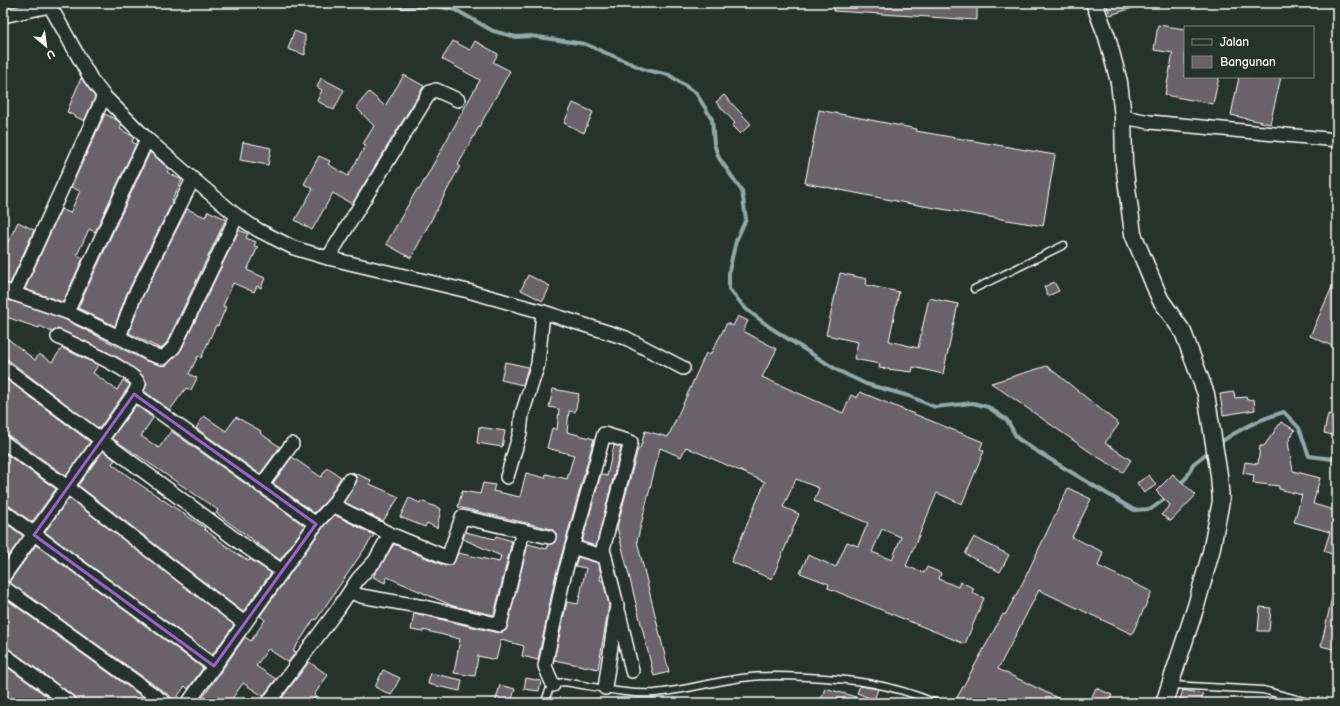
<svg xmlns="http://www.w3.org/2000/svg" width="1340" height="706" font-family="'Balsamiq Sans',sans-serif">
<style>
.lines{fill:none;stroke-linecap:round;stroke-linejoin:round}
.stream{stroke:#92a8a9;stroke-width:4}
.building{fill:#6b6269;stroke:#fff;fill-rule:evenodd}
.service-casing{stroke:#fff;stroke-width:9}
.minor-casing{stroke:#fff;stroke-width:16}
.tertiary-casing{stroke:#fff;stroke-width:19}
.service{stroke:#26332d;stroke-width:6}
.minor{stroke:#26332d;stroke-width:13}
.tertiary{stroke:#26332d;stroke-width:16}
.marked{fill:none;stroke:#9c61cf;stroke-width:3;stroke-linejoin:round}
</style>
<rect width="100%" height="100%" fill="#26332d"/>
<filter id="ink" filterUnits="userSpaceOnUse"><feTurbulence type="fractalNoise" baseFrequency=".025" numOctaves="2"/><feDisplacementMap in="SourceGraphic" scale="8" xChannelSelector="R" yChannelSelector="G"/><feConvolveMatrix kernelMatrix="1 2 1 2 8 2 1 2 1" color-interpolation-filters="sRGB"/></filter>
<g filter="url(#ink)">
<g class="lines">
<g class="stream">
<path d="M393,3l7,4 35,-1 21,4 37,21 23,6 15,-1 54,8 61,26 23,5 27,18 16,26 2,25 5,14 23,33 4,28 -10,22 -7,30v18l17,20 25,19 66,42 29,14 43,12 26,11 38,-4 15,4 19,13 10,18 16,11 101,61 17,-1 18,-13"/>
<path d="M1218,444c21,-15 42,-25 66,-32l15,16 10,28 23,3 5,-3"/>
<path d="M1179,485l8,-8 6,-13 18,-14"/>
</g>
</g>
<g class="building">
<path d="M834,3h143v17l-143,-9z"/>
<path d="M1106,3h33v3l-29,9z"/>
<path d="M1158,25l27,4v48h34l-6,27 -48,-9 8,-42 -19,-3z"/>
<path d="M294,31l11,4v20l-17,-6z"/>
<path d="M453,41l17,9 5,-9 9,5 14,8 -5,8 17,9 -52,94 2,1 -49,92 -25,-14 31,-55 2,1 61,-110 -38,-21z"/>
<path d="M404,75l20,11 -72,118 -19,-11 -21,37 -17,-10 18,-31 -9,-5 15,-28 11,5 -2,3 20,12 18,-31 -3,-1 11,-18 -18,-19 13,-15 16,14z"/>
<path d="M1239,77h42l-11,47 -39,-9z"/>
<path d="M81,78l14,19 -11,24 -17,-9z"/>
<path d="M321,78l23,12 -10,20 -17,-9 5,-11 -5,-3z"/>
<path d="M724,95l27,29 -11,10 -8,-8 3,-3 -19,-21z"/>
<path d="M573,103l20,9 -9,21 -20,-10z"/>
<path d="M819,110l98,19 -1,2 139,24 -12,71 -137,-23 -101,-20z"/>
<path d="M105,114l12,6 5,5 -2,4 14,8 -2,5 4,2 -41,88 -6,-3 -12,26 6,3 -20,44 -38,-13 36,-80 9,4 10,-22 -9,-4z"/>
<path d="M243,142l28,6 -3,17 -28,-5z"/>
<path d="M150,152l19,17 -2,3 15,8 -11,22 1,1 -45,90 -12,33 -37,-18z"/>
<path d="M187,209l18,8 3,-6 18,8 -59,123 -6,7 -32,-16 12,-33z"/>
<path d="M18,222l16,8 -24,54 -7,-2v-30z"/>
<path d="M239,230l9,4 -2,4 10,4 -2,4 4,1 -11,23 18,8 -4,10 -4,-2 -3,6 -21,-9 -10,23 3,1 -8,19 -2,-1 -15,33 -3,-2 -9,18 8,4 -6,12 -5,-2 -16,22 -26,-19 3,-7 -2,-5 -6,-7 -20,-14 -58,-28 -4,-1 -5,3 -12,-6 -1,2 -36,-12v-18l61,21 82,42 19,5 16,-16z"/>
<path d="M840,273l27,6 -1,6 33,7 -10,49 29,7 11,-50 29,6 -15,70 -30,-7 -1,5 -33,-4 1,-4 -26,-5 4,-17 -32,-7z"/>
<path d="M528,275l22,11 -7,15 -22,-11z"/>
<path d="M1337,276v72l-27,-12z"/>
<path d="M1054,282l5,9 -11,5 -4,-9z"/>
<path d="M738,316l10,5 -5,10 34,18 -15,28 81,36 8,-18 6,3 3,-6 123,50 -3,7 4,2 -22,53 -25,-11 -31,73 18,7 3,-6 14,6 -2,6 19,8 2,-5 14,6 -2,5 12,5 -19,46 -137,-56 1,-4 -29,-11 8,-18 28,12 11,-25 11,4 10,-23 -54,-22 5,-13 -23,-9 -13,28 16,7 -27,65 -41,-17 34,-80 -79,-35 -5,10 -21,-9 -23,93 32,131 -15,4 -37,-149 21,-78h2l5,-18 23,6 38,-84 4,2 17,-32 6,3zM882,529l19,8 -9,23 -20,-8z"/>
<path d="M3,335l32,25 4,-6 13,8 10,-14 36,17 -5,8 24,17 6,-10 7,5 -31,44 -96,-73z"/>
<path d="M505,362l23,5 -5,18 -22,-5z"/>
<path d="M1047,366l72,58 -14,19 26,17 -8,12 -27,-16 -105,-73z"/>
<path d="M6,379l84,63 -24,34 -58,-41 -5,-1v-52z"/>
<path d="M553,389l26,5 -4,18 -6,-1 -2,21 27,7 -39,139 -17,82 -16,-4 2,-10 -23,-6 -5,20 -18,-4 -3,20 -21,-3 6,-34 -37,-9v2l-12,-2 3,-17 84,20 8,-3 22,-86 19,5 1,-4 7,-3 1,-8 -4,-5 -94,-22 4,-16 18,3 3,-11 12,2 -2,6 27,6 6,-24 19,5 1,-4 21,5 7,-24 -27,-7 5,-20 5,2 2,-21 -10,-2z"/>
<path d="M1234,392l1,6 11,-1 1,3 7,-1 1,11 -32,5 -3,-21z"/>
<path d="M136,405l17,13 -12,18 18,12 12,-17 134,95 -25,34 -64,-47 2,-3 -106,-72z"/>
<path d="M1328,414l9,2v20l-13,-3z"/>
<path d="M204,416l22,15 10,-14 25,14 -1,2 20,14 -20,27 -64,-46z"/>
<path d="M1281,422l14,8 -7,12 5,29 27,7 -7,26 24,7v45l-13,-5 6,-19 -36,-10 8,-27 -23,-6v-3l-26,-3 1,-8 -11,-2 2,-11 13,2 2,-18h4z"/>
<path d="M479,427l26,4 -3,16 -25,-4z"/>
<path d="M614,445l7,2 -25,99 -14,-4 19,-68 6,2z"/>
<path d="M103,451l12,9 -3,4 23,17 70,47 -1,1 33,25 12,7 1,-2 21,14 -28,39 -165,-127z"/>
<path d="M3,452l53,37 -24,33 -24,-17 -5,-2z"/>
<path d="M292,457l29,20 6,-9 14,9 -14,23 -13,13 -41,-30z"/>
<path d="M352,472l19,8 -1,4 29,13 -16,24 -39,-19 13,-21 -1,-5z"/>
<path d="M1173,474l23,21 -25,26 -10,-6 9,-10 -14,-14z"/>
<path d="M1149,475l7,10 -12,8 -7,-10z"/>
<path d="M1068,488l23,11 -19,38 31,15 -5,14 54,26 -20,42 -93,-44 -41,79 70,34h-114l49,-89 2,1 17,-31z"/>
<path d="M69,498l165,127 -22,30 -167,-123z"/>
<path d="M409,498l11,5 1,-2 20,8 -4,19 -10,-5 -2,4 -25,-10z"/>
<path d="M335,515l39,20 -58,85 -2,-1 -11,17 -10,15 3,1 -8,10 -20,-13 -12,17 20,13 -13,17 -20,-13 -14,20h-30l46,-66 6,4 14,-21 -5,-4 64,-90z"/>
<path d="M3,521l20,15 -20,27z"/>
<path d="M465,532l30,7 1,-3 16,5 -18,74 -41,-9 -66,-29 -2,6 -12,-6 21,-33 51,22 8,-2 5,-11 41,9 2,-6 -38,-17z"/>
<path d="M974,537l35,18 -9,17 -35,-18z"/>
<path d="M36,545l167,123 -15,21 -3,-3 -12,17 -3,-7 -161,-114z"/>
<path d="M578,557l20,6 3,11 -1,6 3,1 6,24 -11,64 -44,-9 13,-58 11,2 8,-36 -11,-2z"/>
<path d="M1333,593h4v57l-16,-4z"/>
<path d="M3,597l148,106h-73l-3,-6 -67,-49 -5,-2z"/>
<path d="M1260,607l11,1 -2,23h-11z"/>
<path d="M309,662l19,13 -14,20 2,1 -5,7h-33z"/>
<path d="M3,664l53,39h-53z"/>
<path d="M383,670l17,8 -9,17 -16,-8z"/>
<path d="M430,673l32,7 -2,11 -32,-7z"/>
<path d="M526,678l15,3 -2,10 -15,-2z"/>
<path d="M500,685l15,4 -4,14h-16z"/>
<path d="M860,686l18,3 -4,11 -17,-7z"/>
<path d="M825,688l41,12 -1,3h-45z"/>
<path d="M1096,688l16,7 -4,8h-19z"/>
<path d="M1183,690l20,4 -2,9h-14l1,-2 -8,-2z"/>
</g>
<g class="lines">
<g class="service-casing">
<g id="service">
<path d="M974,289l90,-44"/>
<path d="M1171,685l92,5 49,13"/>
<path d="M545,703c3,-13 5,-19 19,-21 29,4 61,13 91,11 32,-3 64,-13 96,-16 18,-2 37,-1 55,0 46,2 86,7 130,26"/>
</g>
</g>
<g class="minor-casing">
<g id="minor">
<path d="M3,16l47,-10 41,73 13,17 43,43 46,40 44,37 21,14 36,18 34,10 140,33 75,21 83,26 57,30"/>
<path d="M1123,117l27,5 187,18"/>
<path d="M328,258l102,-166 6,-2 22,10"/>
<path d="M3,290l64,22 52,25 31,17 13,4 11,-11 63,-131"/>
<path d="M14,294l90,-198"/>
<path d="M67,312l80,-173"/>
<path d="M58,337c17,8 75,33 81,47l-5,10 182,130"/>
<path d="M119,337l15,-40 59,-118"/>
<path d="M3,367l236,175 43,29"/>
<path d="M3,442l63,44 178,137"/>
<path d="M507,477l13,-44 2,-19 16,-50 5,-52"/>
<path d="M261,486l31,-42"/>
<path d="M3,511l211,155"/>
<path d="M390,534l58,24 14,-41 87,20"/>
<path d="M572,547l33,10"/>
<path d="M3,577l131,-183"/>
<path d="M3,587l162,116"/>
<path d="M350,592l11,4 63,11 76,18 23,-94"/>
<path d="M619,613l13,58"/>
<path d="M3,654l67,49"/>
<path d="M553,685l-8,-19 18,-86 41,-146 27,8 -28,107 14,56 -12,83"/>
<path d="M188,703l130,-182 15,-16 16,-25"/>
<path d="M268,703l70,-94 20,-30 17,-18 15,-27 -57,-29"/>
</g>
</g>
<g class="tertiary-casing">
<path id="tertiary" d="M1094,3l13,34 12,45 4,35 1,47 9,70 27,65 23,33 23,62 13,81 2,26 -10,51 -15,54 -32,97"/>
</g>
<use href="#service" class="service"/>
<use href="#minor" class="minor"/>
<use href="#tertiary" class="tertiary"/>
</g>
</g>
<path class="marked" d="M134,394l182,130 -102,142 -180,-131z"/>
<rect width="1340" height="706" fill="none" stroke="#26332d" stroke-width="16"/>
<rect x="8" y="8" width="1324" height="690" fill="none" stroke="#fff" stroke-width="1.5" filter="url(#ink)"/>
<rect x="1184" y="26" width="130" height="52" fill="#26332d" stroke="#7d8581"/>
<rect x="1192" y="39" width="20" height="6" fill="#26332d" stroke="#7d8581"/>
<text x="1220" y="46" font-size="12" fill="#ffffff">Jalan</text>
<rect x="1192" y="56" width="20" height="12" fill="#6b6269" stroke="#7d8581"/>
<text x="1220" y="66" font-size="12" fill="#ffffff">Bangunan</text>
<g transform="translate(46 46) rotate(151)" stroke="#26332d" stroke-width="3" paint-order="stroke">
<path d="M0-3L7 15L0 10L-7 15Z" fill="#ffffff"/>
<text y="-6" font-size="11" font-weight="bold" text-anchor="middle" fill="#ffffff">U</text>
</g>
</svg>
